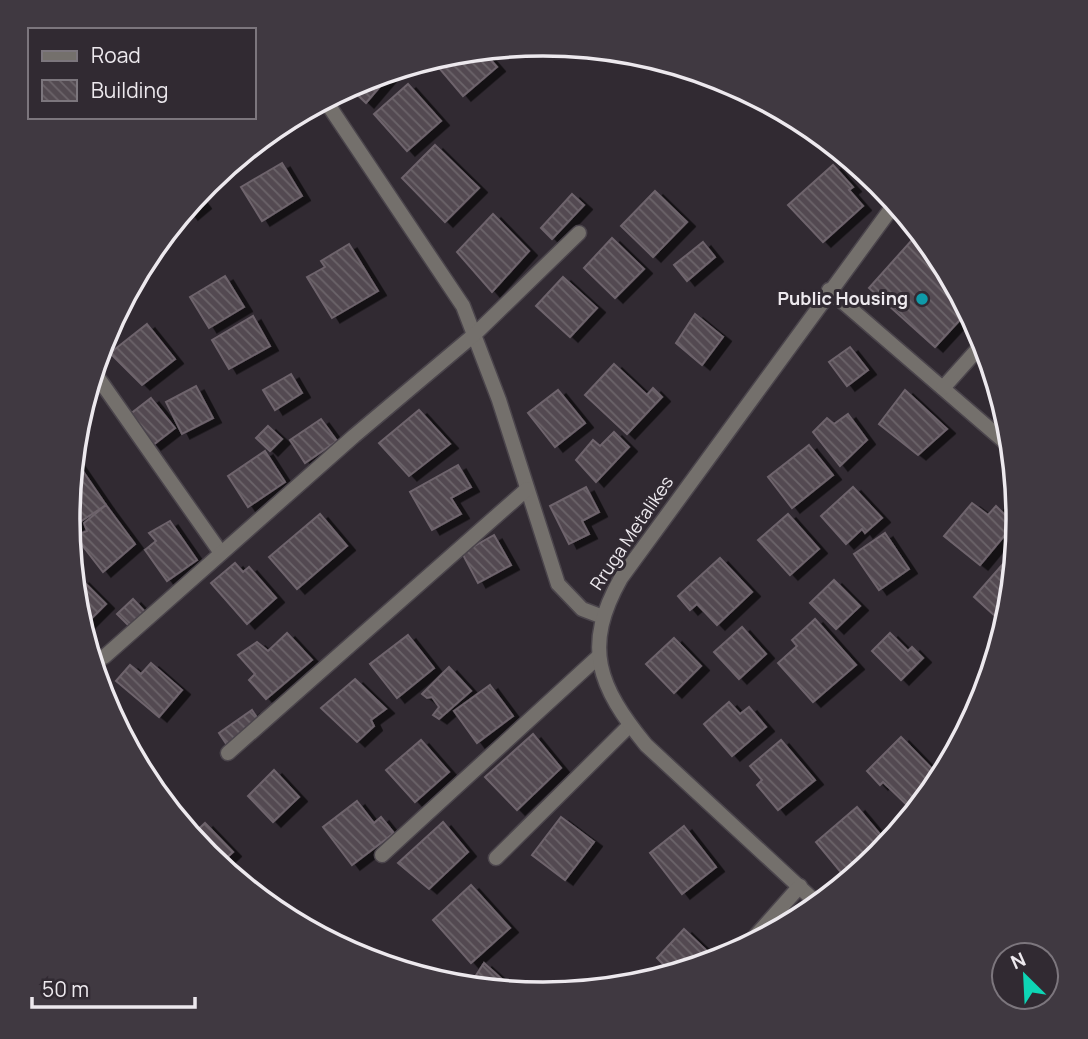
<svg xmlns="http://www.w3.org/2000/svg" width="1088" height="1039" font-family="Manrope,sans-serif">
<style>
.building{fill:url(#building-back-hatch);stroke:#6e646c;stroke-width:2;filter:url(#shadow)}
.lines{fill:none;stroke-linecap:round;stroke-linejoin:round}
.lane-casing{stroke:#4b454c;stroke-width:17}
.street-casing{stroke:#4b454c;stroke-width:17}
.lane{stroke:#74706c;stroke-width:14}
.street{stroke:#74706c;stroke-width:14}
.culture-dot{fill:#0f9aa8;stroke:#312a32;stroke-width:2.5}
.labels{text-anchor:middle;stroke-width:6;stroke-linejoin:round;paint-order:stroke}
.poi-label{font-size:18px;font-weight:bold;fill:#ede9ee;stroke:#312a32;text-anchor:end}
.street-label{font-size:18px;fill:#ede9ee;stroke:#312a32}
.rim{fill:none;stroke:#ede9ee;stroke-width:3.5}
</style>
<defs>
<pattern id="building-back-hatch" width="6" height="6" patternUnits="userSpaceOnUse" patternTransform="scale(1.75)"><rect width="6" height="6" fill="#534a51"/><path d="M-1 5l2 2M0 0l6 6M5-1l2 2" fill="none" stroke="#6c646a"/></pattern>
<filter id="shadow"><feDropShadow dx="8" dy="4.5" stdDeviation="0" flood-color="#0009"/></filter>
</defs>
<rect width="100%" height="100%" fill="#312a32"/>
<g class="building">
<path d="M482,50l15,17 -34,29 -30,-35 19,-8z"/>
<path d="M394,70l-28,33 -17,-16 13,-7z"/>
<path d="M408,84l33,37 -34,30 -33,-37z"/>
<path d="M435,145l44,43 -34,34 -43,-44z"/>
<path d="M844,153l32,26 -4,4 -30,-27z"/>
<path d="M282,163l20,33 -40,25 -21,-34z"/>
<path d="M833,165l20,22 -4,3 14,16 -40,36 -35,-37z"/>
<path d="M655,191l32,31 -34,35 -32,-31z"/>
<path d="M572,194l12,11 -32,34 -11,-11z"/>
<path d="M197,196l6,8 -13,11 -4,-5z"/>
<path d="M493,214l36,37 -37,41 -35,-40z"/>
<path d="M920,231l20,25 29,54 -34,37 -66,-59z"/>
<path d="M612,238l32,31 -29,29 -31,-30z"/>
<path d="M703,242l12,15 -28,24 -13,-16z"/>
<path d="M349,244l29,47 -46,27 -25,-41 18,-10 -4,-6z"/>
<path d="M225,276l19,31 -35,21 -19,-31z"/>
<path d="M563,277l34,31 -27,29 -34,-31z"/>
<path d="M695,314l28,23 -21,28 -26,-22z"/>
<path d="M253,316l17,30 -41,23 -17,-29z"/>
<path d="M147,324l28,35 -33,26 -32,-32z"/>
<path d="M850,347l18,23 -21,16 -18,-24z"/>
<path d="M614,364l33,31 6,-7 9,9 -35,37 -42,-39z"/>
<path d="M992,366l5,15 -10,-9z"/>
<path d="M291,374l11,19 -27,17 -12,-20z"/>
<path d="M196,386l17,32 -31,16 -16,-32z"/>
<path d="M558,390l27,33 -30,24 -27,-34z"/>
<path d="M905,390l42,39 -29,26 -39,-31z"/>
<path d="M151,398l24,30 -22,17 -24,-30z"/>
<path d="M419,410l31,34 -41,32 -30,-33z"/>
<path d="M848,414l19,26 -27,26 -27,-34 14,-14 7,6z"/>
<path d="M321,419l16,22 -32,22 -15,-23z"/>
<path d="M268,426l14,13 -12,12 -14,-13z"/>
<path d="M614,432l15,15 -33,35 -20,-22 17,-20 7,6z"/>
<path d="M809,445l24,30 -41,33 -24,-31z"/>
<path d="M265,451l20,31 -37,25 -20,-31z"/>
<path d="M76,461l30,44 -37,24 5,-65z"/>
<path d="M458,465l13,22 -20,11 10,16 -29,16 -22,-38z"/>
<path d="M586,487l13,25 -17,9 7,13 -20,10 -19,-38z"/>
<path d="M853,487l29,31 -17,15 -3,-4 -16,15 -25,-28z"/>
<path d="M972,503l16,12 8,-9 18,18 -34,41 -36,-29z"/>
<path d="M106,505l29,39 -32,28 -28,-36 12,-5 -3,-8z"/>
<path d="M320,514l27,32 -50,43 -28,-32z"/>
<path d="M788,514l31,35 -29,26 -32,-35z"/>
<path d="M170,521l27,39 -30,21 -22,-31 11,-9 -7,-8z"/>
<path d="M885,533l24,36 -30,21 -25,-36z"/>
<path d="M494,535l17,30 -33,18 -16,-30z"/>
<path d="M1017,548l-6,65 -5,13 -32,-29z"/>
<path d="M720,558l32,34 -35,33 -20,-21 -7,6 -12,-14z"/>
<path d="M235,563l8,9 6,-5 27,31 -29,26 -36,-41z"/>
<path d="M81,579l25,25 -24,24 -7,-44z"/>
<path d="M834,580l26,26 -24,23 -26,-26z"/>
<path d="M133,599l14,15 -16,14 -14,-14z"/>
<path d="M815,619l41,46 -43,37 -35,-39 19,-17 -5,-6z"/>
<path d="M742,627l24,27 -27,25 -25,-27z"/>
<path d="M287,633l25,27 -46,39 -17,-19 6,-6 -17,-19 19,-13 11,9z"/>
<path d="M890,633l18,18 4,-4 11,11 -22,22 -29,-29z"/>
<path d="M408,635l26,33 -37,30 -27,-34z"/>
<path d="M674,638l27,28 -27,27 -28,-29z"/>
<path d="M151,663l31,27 -23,27 -43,-36 14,-16 11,9z"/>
<path d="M449,667l22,24 -32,28 -6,-4 6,-8 -7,-10 -5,1 -5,-4z"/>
<path d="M355,679l31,30 -15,11 3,6 -17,16 -36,-34z"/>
<path d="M490,685l23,31 -36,27 -23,-32z"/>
<path d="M729,702l11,12 9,-7 17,20 -34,29 -28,-32z"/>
<path d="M252,710l8,12 -33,23 -8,-12z"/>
<path d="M533,734l28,34 -44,42 -32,-33z"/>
<path d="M901,737l41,42 -11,15 -5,-4 -17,17 -26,-25 -3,3 -13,-14z"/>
<path d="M421,740l28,32 -34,30 -29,-32z"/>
<path d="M781,740l34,40 -37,30 -21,-25 5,-5 -12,-14z"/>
<path d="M274,770l25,27 -26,25 -25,-26z"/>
<path d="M357,801l17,22 7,-6 13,16 -42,32 -29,-38z"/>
<path d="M857,807l32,38 -40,37 -33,-40z"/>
<path d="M561,817l33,25 -29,38 -33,-25z"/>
<path d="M443,822l25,30 -39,37 -31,-26z"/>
<path d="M205,823l28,29 -14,13 -28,-29z"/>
<path d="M684,826l32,41 -34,27 -32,-41z"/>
<path d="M471,885l39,43 -39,35 -38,-43z"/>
<path d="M684,929l23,22 -18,19 -15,5 -17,-17z"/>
<path d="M484,963l21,19 -6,9 -14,-2 -12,-9z"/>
</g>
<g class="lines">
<g class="lane-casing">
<path id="lane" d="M619,51l11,6 36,5"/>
</g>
<g class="street-casing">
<g id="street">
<path d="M325,100l138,206 36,94 59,184 24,25 21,8"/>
<path d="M829,290l184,159"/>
<path d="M94,372l127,181"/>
<path d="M943,388l42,-47"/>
<path d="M104,657l250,-221 121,-102 104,-101"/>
<path d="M228,753l299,-264"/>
<path d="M382,855l216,-198"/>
<path d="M496,858l134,-133"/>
<path d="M820,906l-174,-161c-48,-59 -64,-98 -25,-167l275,-376"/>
<path d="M743,950l57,-64"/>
</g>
</g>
<use href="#lane" class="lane"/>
<use href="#street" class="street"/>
</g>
<circle class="culture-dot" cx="922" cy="299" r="7"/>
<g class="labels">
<g class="poi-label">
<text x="908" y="305">Public Housing</text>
</g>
<g class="street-label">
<text transform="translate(632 533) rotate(-56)" y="6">Rruga Metalikes</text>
</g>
</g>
<path d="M0 0H1088V1039H0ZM80 519a463 463 0 1 1 926 0a463 463 0 1 1-926 0Z" fill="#403941" fill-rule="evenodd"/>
<path class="rim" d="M80 519a463 463 0 1 1 926 0a463 463 0 1 1-926 0Z"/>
<rect x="28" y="28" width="228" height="91" fill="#312a32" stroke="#7c767d" stroke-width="2"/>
<rect x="42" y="51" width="35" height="10" fill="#74706c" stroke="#7c767d" stroke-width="2"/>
<text x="91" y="63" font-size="21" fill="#ede9ee">Road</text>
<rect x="42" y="80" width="35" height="21" fill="url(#building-back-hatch)" stroke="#7c767d" stroke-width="2"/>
<text x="91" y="98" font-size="21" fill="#ede9ee">Building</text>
<g transform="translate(1025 976) rotate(336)"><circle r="33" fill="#312a32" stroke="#7c767d" stroke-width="2"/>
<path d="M0-5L12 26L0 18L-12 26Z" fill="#0ed5b5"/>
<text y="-10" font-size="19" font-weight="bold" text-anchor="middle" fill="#ede9ee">N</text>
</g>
<path d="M32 997v10h163v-10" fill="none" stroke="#ede9ee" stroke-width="3.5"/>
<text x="42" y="997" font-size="21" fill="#ede9ee" stroke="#312a32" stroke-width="5" paint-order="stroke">50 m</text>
</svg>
